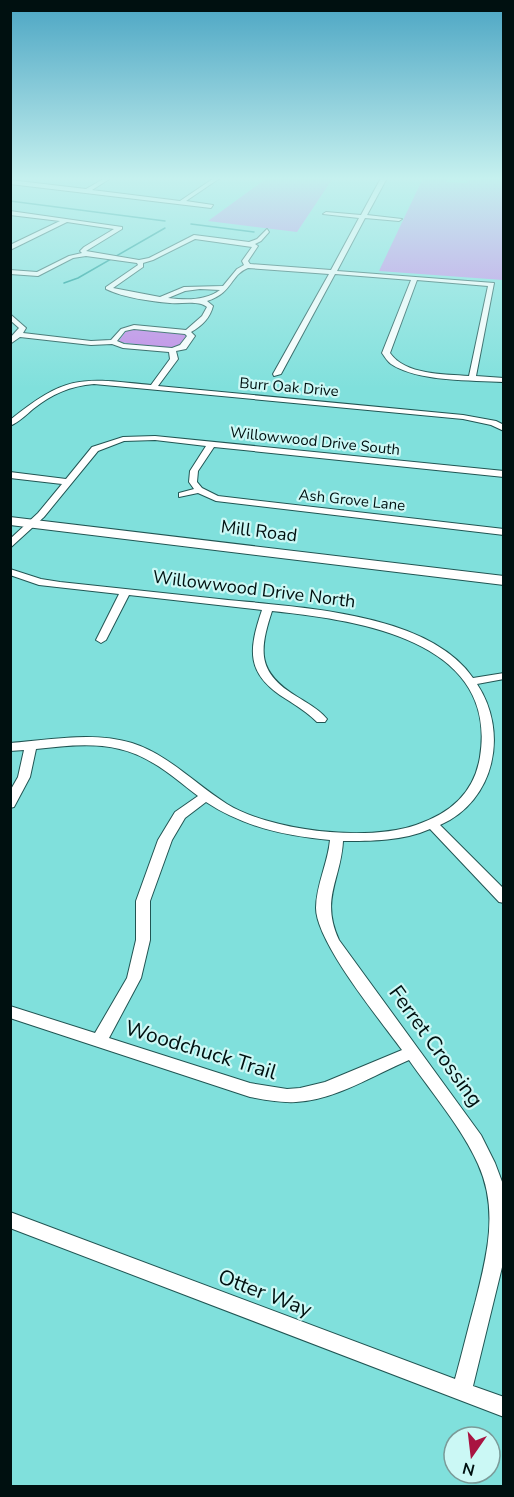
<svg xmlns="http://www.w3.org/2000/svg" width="514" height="1497" font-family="'Nunito Sans',sans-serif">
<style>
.green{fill:#c387e7}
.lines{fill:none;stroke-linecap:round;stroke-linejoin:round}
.stream{stroke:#018f8c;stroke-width:1.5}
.street-casing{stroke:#215553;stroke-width:2}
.secondary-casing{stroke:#215553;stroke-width:2}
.street{fill:#fff;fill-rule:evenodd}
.secondary{fill:#fff;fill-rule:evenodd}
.labels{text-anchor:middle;stroke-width:4.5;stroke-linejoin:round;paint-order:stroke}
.far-street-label{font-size:15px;fill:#001010;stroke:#cbf8f5}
.street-label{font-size:18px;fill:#001010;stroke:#cbf8f5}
.near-street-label{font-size:21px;fill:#001010;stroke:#cbf8f5}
</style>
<rect width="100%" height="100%" fill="#80e0dc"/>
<g class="green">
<path d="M267,178h66l-36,54 -89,-11z"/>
<path d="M423,178h24l-1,4 21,1 1,-3 35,-2v102l-124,-9z"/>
<path d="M131,329l54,5 2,1 -8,11 -8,2 -53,-6 8,-11z"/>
</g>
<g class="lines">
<g class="stream">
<path d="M10,201l155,20"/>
<path d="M191,224l63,8"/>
<path d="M64,283l14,-5 87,-50"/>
</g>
<g class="street-casing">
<g id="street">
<path d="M105,178h6l-19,12 88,11 34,-23h6l-34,23 27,4 -2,3 -201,-24v-4l76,9z"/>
<path d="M381,178h6l-20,37 35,4 -3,2 -34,-3 -28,53 157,12 -18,93 28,2v4c-32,-2 -86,0 -113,-18 -4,-3 -6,-7 -9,-11l29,-73 -76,-6 -54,100 -7,2 -1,-2 56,-100 -81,-6c-18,7 -15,25 -41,33l6,5c-3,12 -11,20 -22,26l4,4 -9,13 -10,2 2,8 -20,27 305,29 33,6 8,4v6l-13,-6 -28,-6 -369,-35c-24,2 -42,10 -61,25 -7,6 -14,13 -23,17v-6c57,-46 71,-42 141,-35l19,-26 -1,-7 -46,-4 -11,-4 -21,1 -71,-8 -10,7v-6l9,-10 -9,-8v-6l16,14 -3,5 68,8 20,-1 10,-11 13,-4 52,5 16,-14 5,-9c-9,-7 -25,-3 -37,-4 -20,-2 -46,-5 -64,-14v-2l32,-22 -1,-2 -51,-7 -13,2 -35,18 -28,-2v-4l27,2 32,-16 13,-3 -2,-2 4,-4 30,-18 -47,-7 -57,28v-5l50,-24 -50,-6v-4l112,16v2l-36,22 53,9 10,-2 45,-23 55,7 8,-3 10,-10 2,3 -8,9 -6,3 3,2 -10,15 2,3 81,6 28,-52 -36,-4 3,-2 35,3zM195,239l57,8 -10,14 2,4 -7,4 -14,17 -39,1 -24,10 -47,-9 30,-21v-4l10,-3zM417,280l71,6 -19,90c-25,-2 -64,-1 -79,-23zM200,289l20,1c-15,11 -34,10 -52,8l17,-7zM134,329l51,5 2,2 -7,9 -8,3 -48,-4 -7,-3 8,-10z"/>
<path d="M155,436l349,35v6l-290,-30 -16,24 -1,11 5,6 16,8 286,33v6l-288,-34 -18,-8 -19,4v-4l15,-4 -5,-7 1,-11 16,-25 -51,-6 -31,1 -26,10 -54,66 -34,31v-9l28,-26 24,-29 -52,-6v-6l56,7 26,-32 31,-10z"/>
<path d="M10,569l31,10 19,3c53,6 106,11 159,17 73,8 209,12 254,79l31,-5v6l-27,5c32,48 18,117 -37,141l64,64v14l-5,-1 -69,-73c-27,12 -58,12 -87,12 -2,39 -23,58 -4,99l142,195 14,28 9,24v72l-31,127 31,11v20l-494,-189v-16l445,167c7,-25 13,-51 20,-76 12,-47 24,-93 3,-139 -16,-36 -46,-71 -69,-104 -35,15 -74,40 -113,42 -15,1 -31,-2 -46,-5l-240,-79v-12l85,27 32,-55 9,-38v-39l22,-61 17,-28 23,-16c-15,-11 -29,-24 -45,-33 -36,-23 -76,-19 -117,-14l-6,28 -16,30 -4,1v-17l8,-14 6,-27 -14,1v-8c40,-3 83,-12 122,0 37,12 63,41 95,61 44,27 140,38 189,21 35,-12 58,-32 64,-68 19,-118 -124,-137 -208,-146 -13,40 -15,61 24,85 11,7 23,13 31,23l-2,3h-8c-10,-10 -20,-16 -31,-23 -40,-25 -38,-48 -24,-89l-133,-15 -23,45 -5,3 -5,-3 23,-46 -80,-9 -29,-10zM206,802c38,25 80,34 124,38 -2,23 -14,45 -14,68 0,34 64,112 86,142l-77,32 -25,6 -13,1 -37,-6 -141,-45 32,-60 9,-38v-39l22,-61 13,-22z"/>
</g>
</g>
<g class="secondary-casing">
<path id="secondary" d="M10,517l494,59v9l-494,-60z"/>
</g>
<use href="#street" class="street"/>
<use href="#secondary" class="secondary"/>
</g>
<linearGradient id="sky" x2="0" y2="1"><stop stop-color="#4ba5c3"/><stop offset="0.46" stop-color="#c6f1ef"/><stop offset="1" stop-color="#c6f1ef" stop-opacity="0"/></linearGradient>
<rect width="514" height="388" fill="url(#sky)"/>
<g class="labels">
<g class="far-street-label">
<text transform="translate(289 387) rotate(5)" y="5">Burr Oak Drive</text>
<text transform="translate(315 441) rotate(6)" y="5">Willowwood Drive South</text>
<text transform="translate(352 500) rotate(6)" y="5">Ash Grove Lane</text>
</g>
<g class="street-label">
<text transform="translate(259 531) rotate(7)" y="6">Mill Road</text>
<text transform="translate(254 589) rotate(7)" y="6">Willowwood Drive North</text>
</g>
<g class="near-street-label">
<text transform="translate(436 1046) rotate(54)" y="7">Ferret Crossing</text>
<text transform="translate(201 1050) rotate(17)" y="7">Woodchuck Trail</text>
<text transform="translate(265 1293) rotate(21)" y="7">Otter Way</text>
</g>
</g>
<rect width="514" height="1497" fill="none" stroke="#001010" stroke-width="24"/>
<g transform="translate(472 1455) rotate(194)"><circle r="28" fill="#cbf8f5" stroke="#7a9b99" stroke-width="1.5"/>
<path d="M0-4.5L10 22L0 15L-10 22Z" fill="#a91341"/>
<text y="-9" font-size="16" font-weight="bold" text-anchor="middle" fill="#001010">N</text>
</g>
</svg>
